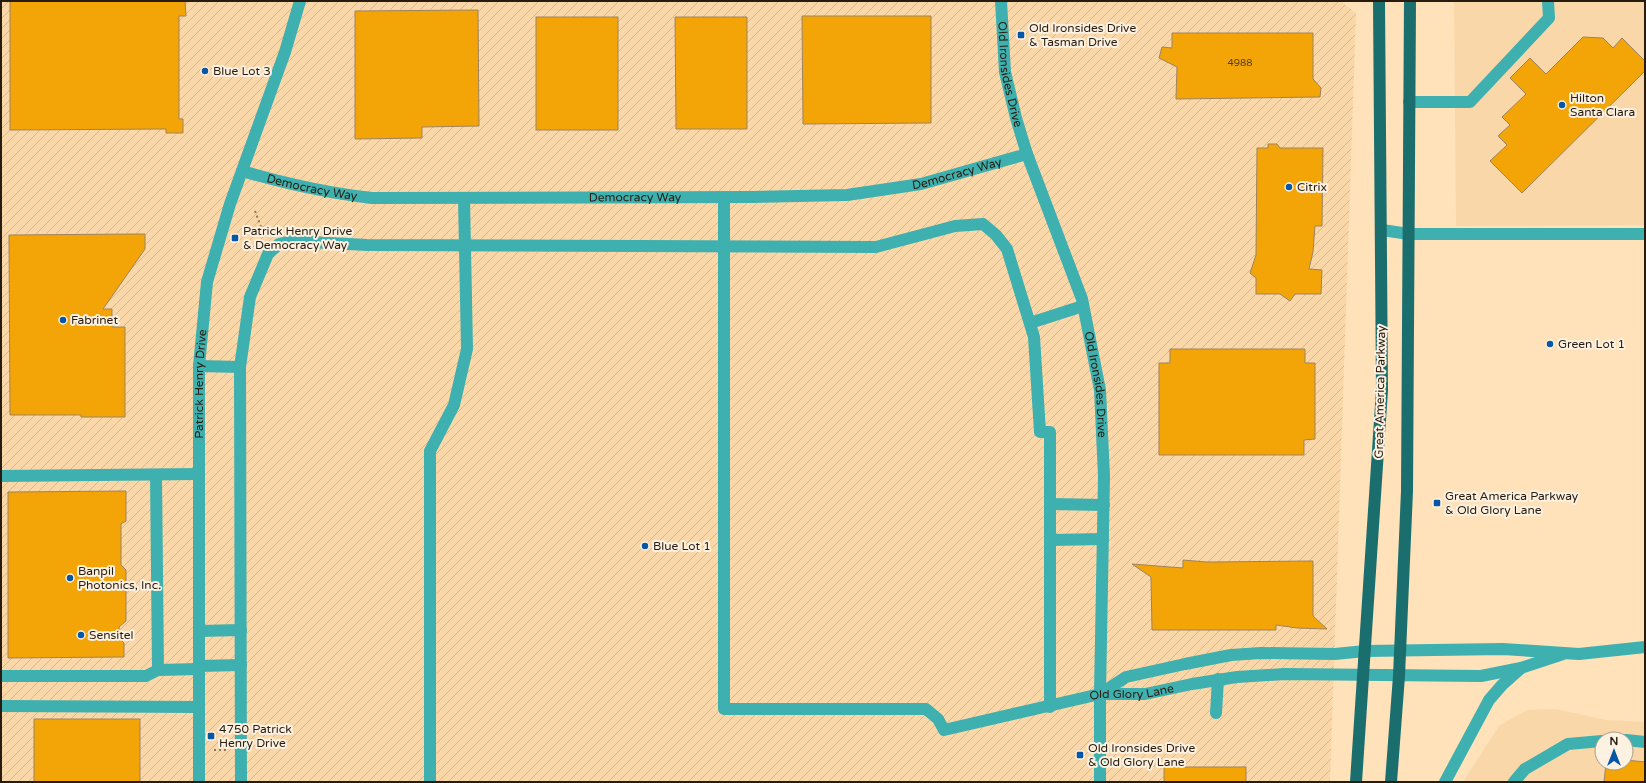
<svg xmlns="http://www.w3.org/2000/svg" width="1646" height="783" font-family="'Varela Round',sans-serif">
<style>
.built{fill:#fad7a9;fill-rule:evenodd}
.industrial{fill:url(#industrial-furrows)}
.building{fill:#f3a407;stroke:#9f835f}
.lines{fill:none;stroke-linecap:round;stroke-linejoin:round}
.path{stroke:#8b775d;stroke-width:2;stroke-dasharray:2 3;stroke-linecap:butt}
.minor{stroke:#3eb0af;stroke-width:12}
.major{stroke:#1b6e6e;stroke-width:12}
.poi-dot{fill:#0557a6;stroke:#fdf1e2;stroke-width:1.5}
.labels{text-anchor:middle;stroke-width:4;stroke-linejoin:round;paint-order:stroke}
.number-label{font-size:10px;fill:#5a3e0c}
.poi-label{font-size:12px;fill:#271c0e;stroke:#fdf1e2;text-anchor:start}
.street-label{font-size:12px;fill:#271c0e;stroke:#fdf1e2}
</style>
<defs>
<pattern id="industrial-furrows" width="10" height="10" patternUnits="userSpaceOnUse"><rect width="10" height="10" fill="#fad7a9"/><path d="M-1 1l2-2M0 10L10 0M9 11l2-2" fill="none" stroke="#d6b890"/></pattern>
</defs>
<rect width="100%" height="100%" fill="#ffe1ba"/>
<g class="built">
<path d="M1454,1h191v224l-189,1z"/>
<path d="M1556,709l50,11 39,2v60h-182l36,-56 28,-16zM1602,739h24v24h-24z"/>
</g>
<path class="industrial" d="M1,1h1340l15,12 -26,769h-1329z"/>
<g class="building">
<path d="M10,1h175l1,15h-7v103h4v14h-17v-4l-156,1z"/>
<path d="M478,10l1,116 -57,1v11l-67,1v-128z"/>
<path d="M802,16h129v107l-128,1z"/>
<rect x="536" y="17" width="82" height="113"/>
<path d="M675,17h72v112h-71z"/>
<path d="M1172,33h141v46l8,9 -1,9 -144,2 1,-32 -18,-9 3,-11 10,1z"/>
<path d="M1583,37l20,1 10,10 9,-10 23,23v10l-123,122 -32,-32 17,-16 -9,-9 12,-11 -8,-8 24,-23 -16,-16 20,-20 16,16z"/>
<path d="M1268,144h9l3,4h43l-1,78h-7l-2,26 -4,17 13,1 -1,24h-26l-5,7 -10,-7h-24v-16l-6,-5 6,-18 1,-107h11z"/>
<path d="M133,234h12v15l-42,60h9v18h13v90h-44v-2h-71l-1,-180z"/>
<path d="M1170,349h135v14h10v76l-11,1v15h-145v-92h11z"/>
<path d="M126,491v30l-5,3v41l5,5v51l-7,6 1,12 4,4v14l-116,1v-166z"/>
<path d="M1183,560l24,2 106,-1v55l14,13 -30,-1 -21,-3v5h-124l-1,-53 -19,-13 51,4z"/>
<rect x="34" y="719" width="106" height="63"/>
<path d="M1626,760l19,2v20h-41l2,-19h20z"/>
<rect x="1164" y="767" width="82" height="15"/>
</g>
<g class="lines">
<g class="path">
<path d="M255,211l6,16 7,11"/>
<path d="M214,750h14"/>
</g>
<g class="minor">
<path id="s1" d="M1001,1l4,71 11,46 11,36 55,145 18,91 4,86 -4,218v88"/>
<path d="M1409,102h61l79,-84 -1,-17"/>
<path id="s2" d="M242,171c45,13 84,22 130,27l380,-1 95,-2 74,-11 106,-30"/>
<path id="s3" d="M724,197v512h202l12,10 6,11 156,-36h45l47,-10 45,-7 47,-3 197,2 40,-8 42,-14"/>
<path d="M1382,230l27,4h236"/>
<path d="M1030,323l53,-17"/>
<path d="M199,366l41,1"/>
<path d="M1,476l197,-2"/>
<path d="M1050,504l54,1"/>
<path d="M1051,540l52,-1"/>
<path d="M199,631l42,-1"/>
<path d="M198,666l43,-1"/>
<path d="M158,670l40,-1"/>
<path d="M1,676h145l12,-6 -2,-195"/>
<path d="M1100,694l26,-17 59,-13 46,-9 30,-2 74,1 30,-3 138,-2 76,5 66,-7"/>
<path d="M1,706l198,1"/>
<path d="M1216,713l2,-34"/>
<path d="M1626,740l19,2"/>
<path id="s4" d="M199,782v-416l8,-84 23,-78 55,-152 15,-51"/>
<path d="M241,782l-1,-415 10,-70 18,-43 11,-10 12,-3 76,4 509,2 79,-21 28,-2 13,11 11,14 27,88 6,95h10v275"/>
<path d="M430,782v-331l24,-46 13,-56 -3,-151"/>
<path d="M1445,782l44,-82 13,-15 18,-16"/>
<path d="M1514,782l11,-13 43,-25 34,-3"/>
</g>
<g class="major">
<path d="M1356,782l26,-392 -3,-389"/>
<path d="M1391,782l8,-106 8,-185 3,-490"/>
</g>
</g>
<g class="poi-dot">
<rect x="1017" y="31" width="8" height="8" rx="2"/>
<circle cx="205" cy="71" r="4"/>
<circle cx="1562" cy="105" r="4"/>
<circle cx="1289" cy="187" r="4"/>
<rect x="231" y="234" width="8" height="8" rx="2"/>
<circle cx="63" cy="320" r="4"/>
<circle cx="1550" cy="344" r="4"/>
<rect x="1433" y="499" width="8" height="8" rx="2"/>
<circle cx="645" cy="546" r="4"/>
<circle cx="70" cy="578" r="4"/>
<circle cx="81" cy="635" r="4"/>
<rect x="207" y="732" width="8" height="8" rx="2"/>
<rect x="1076" y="751" width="8" height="8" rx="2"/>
</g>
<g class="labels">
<g class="number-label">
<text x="1240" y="66">4988</text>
</g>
<g class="poi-label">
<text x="1029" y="32">Old Ironsides Drive<tspan x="1029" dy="14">&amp; Tasman Drive</tspan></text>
<text x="213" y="75">Blue Lot 3</text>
<text x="1570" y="102">Hilton<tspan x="1570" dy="14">Santa Clara</tspan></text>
<text x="1297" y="191">Citrix</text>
<text x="243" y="235">Patrick Henry Drive<tspan x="243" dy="14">&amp; Democracy Way</tspan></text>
<text x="71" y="324">Fabrinet</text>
<text x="1558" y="348">Green Lot 1</text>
<text x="1445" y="500">Great America Parkway<tspan x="1445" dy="14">&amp; Old Glory Lane</tspan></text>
<text x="653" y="550">Blue Lot 1</text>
<text x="78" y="575">Banpil<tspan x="78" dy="14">Photonics, Inc.</tspan></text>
<text x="89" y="639">Sensitel</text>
<text x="219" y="733">4750 Patrick<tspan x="219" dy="14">Henry Drive</tspan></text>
<text x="1088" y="752">Old Ironsides Drive<tspan x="1088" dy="14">&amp; Old Glory Lane</tspan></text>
</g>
<g class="street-label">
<text dy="4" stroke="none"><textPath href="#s1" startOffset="74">Old Ironsides Drive</textPath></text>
<text dy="4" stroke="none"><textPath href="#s2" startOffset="720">Democracy Way</textPath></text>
<text dy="4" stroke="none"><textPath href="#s2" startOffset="72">Democracy Way</textPath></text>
<text dy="4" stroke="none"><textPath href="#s2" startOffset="396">Democracy Way</textPath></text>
<text dy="4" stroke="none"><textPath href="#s4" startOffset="398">Patrick Henry Drive</textPath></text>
<text dy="4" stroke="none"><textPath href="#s1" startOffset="398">Old Ironsides Drive</textPath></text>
<text transform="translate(1380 392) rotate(-89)" y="4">Great America Parkway</text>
<text dy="4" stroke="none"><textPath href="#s3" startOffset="934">Old Glory Lane</textPath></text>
</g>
</g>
<rect width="1646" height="783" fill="none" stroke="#271c0e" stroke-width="4"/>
<g transform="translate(1614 751)"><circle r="19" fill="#fdf1e2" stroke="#a79c8d"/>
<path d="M0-3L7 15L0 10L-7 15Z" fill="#0557a6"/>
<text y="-6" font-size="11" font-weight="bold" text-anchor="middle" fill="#271c0e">N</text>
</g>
</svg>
